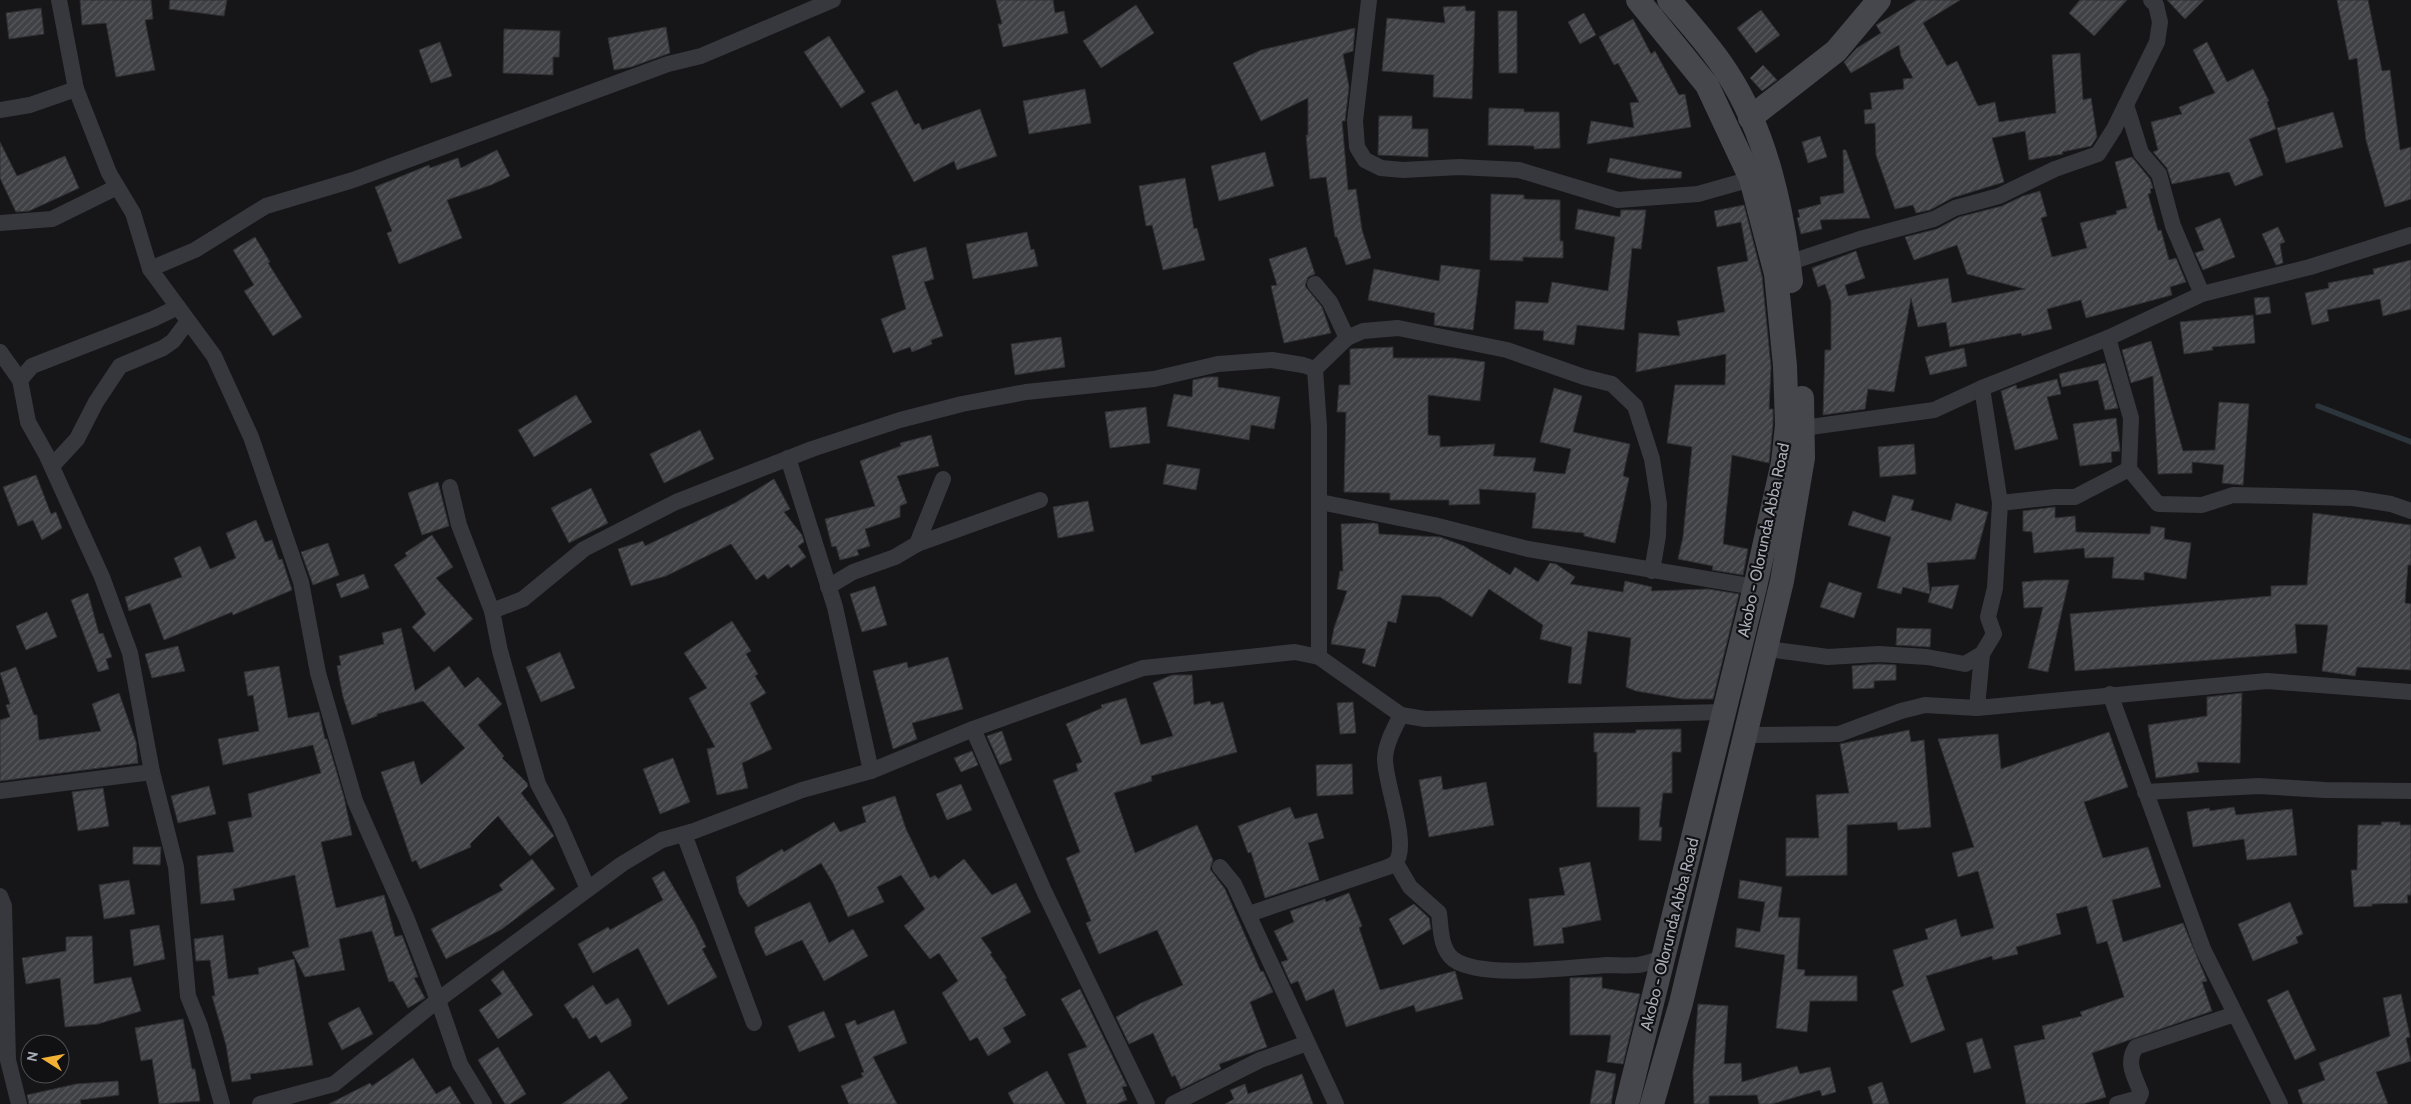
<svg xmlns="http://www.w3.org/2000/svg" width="2411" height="1104" font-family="Cabin,sans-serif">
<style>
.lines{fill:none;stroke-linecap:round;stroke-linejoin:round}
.stream{stroke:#2c353c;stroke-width:5.5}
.building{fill:url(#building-hatch);stroke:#303034}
.street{stroke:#37383d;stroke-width:16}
.secondary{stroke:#45474d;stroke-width:24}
.labels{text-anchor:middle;stroke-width:4.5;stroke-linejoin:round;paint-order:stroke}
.street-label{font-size:16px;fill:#a8adb8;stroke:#111113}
</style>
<defs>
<pattern id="building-hatch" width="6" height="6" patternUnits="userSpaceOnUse" patternTransform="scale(1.25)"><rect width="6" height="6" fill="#404145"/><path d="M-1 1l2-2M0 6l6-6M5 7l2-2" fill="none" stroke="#595a5e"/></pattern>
</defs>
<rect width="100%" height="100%" fill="#161618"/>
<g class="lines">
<path class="stream" d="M2318,406l93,36"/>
</g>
<g class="building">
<path d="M80,0h71l2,19 -8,1 10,50 -39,7 -10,-54 -24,2z"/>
<path d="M170,0h57l-3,16 -55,-7z"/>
<path d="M996,0h57l2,13 9,-2 4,22 -65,14 -5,-23h4z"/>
<path d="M1917,0h43l-37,23 24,43 10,-5 21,45 17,-4 4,20 57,-9 -4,-58 28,-2 3,47 8,-2 6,39 -6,9 -29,6 1,2 -34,6 -4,-29 -33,7 12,44 -52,16 -22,12 -14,3 -3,-8 -18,4 -19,-54 -1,-32 -10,1 -1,-14 8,-1 -2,-16 34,-4 -1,-10 10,-1 -12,-22 -2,-11 -48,28 -7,-11 13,-14 24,-15 -5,-8z"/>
<path d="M2080,0h47l-33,36 -25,-23z"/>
<path d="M2167,0h37l-19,19z"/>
<path d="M2337,0h31l14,71 8,-1 10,80 11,-3v52l-26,8 -19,-67 -9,-82 -8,2z"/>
<path d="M1136,5l18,28 -53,35 -18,-27z"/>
<path d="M1465,6l1,5h9l-3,88 -39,-2 1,-22 -52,-4 5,-53 58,5 -2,-16z"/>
<path d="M41,8l3,26 -35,5 -3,-26z"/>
<path d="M1761,10l19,25 -24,18 -19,-25z"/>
<path d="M1498,11h19v62h-18z"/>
<path d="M1584,13l12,22 -16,9 -12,-22z"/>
<path d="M1633,19l18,35 4,-3 24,44 6,-1 6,33 -104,17 4,-23 43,7 -4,-25 9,-1 -21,-39 -4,2 -15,-28z"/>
<path d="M666,27l4,26 -39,14 -17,3 -6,-32z"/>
<path d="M1355,28l-2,23 -10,3 6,33 -4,34h-3l6,69 8,-1 6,41 9,28 -25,7 -9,-28h-2l-9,-60 -16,2 -4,-44h2v-37l-47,23 -28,-58 28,-13z"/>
<path d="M504,29l56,2 -1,26h-6v18l-50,-2z"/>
<path d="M829,36l36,56 -24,16 -37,-56z"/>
<path d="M440,42l12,34 -21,7 -12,-33z"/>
<path d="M2207,42l20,40 26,-13 16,32 -2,1 9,27 -27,10 14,36 -28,11 -6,-14 -57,12 -5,-16 -14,-16 5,-2 -7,-28 31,-8 -3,-7 36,-14 -22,-43z"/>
<path d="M1763,65l14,15 -15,11 -12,-13z"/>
<path d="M1085,89l6,34 -62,11 -6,-33z"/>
<path d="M897,90l18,35 4,-2 3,7 58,-21 17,47 -40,14 -3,-9 -40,21 -43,-79z"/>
<path d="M1489,108l35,1v3h35l1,36 -26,1v-3l-46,-1z"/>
<path d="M2333,112l10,35 -57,16 -9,-35z"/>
<path d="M1379,116h33v13h16v28l-50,-2z"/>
<path d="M1820,136l7,21 -19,6 -6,-21z"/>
<path d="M0,142l17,34 48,-20 14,32 -50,23 -13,1 -16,-34z"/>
<path d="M497,150l13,26 -19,9 -44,15 15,38 -63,26 -12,-31 5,-2 -17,-44 54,-22 1,3 28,-10 3,10z"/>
<path d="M1843,150h3l24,68 -50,2 2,9 -21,5 -4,-16 3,-1 -2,-7 23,-6 -1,-7 24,-4z"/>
<path d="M1265,152l9,34 -55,15 -8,-35z"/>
<path d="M2132,157l18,22 3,9 -3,1 1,4 -3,1 10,37 3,-1 8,30 7,-2 10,24 -16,5 2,8 -86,23 -5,-18 -34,9 5,20 -30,7 -1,-3 -71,14 -4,-25 -28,5 -7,-29 -17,94 -26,-3 -3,20 -42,6 2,-65h6v-48l-6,-18 -7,3 -6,-19 44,-17 9,27 -20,7 3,11 100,-18 4,25 73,-14 -58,-15 -10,-29 -43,15 -9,-23 32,-8 22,-12 43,-11 21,-10 17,-5 7,25 -6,2 11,39 35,-9 -7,-25 37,-9 -1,-3 11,-3 -12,-46z"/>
<path d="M1610,158l72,14 -1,6 -40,1 -34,-7z"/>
<path d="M1185,178l9,51 3,-1 8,32 -42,10 -11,-45 -6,1 -7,-40z"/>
<path d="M1491,194l33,1v4l36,1v41h3v17l-40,-1v4l-33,-1z"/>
<path d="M1744,205l18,71 9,91 -2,42h4v15l-4,39 -37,-8 -9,89 25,5 -5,26 -31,-5 1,-4 -35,-7 5,-22 9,-90 -25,-4 8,-58h50l1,-31 -90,18 3,-39 41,3 -3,-15 48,-9 -8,-45 31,-6 -7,-39 -24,5 -3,-16z"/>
<path d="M1578,209l42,8 1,-7h25l-5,39 -9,-1 -8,82 -47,-5 -3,20 -31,-5 1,-9 -30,-2 2,-28 32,2 4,-21 56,9 7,-54 -40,-8z"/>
<path d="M2220,218l15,39 -32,13 -8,-17 9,-3 -9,-22z"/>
<path d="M2278,227l7,15 -5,2 3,19 -7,2 -14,-31z"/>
<path d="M1027,232l4,18 3,-1 4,17 -65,13 -7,-35z"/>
<path d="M255,237l15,25 -2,1 34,54 -29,19 -29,-45 10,-6 -21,-35z"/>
<path d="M926,247l8,32 -10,3 19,54 -12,4 1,4 -20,8 -2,-5 -17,6 -12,-34 25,-10 -14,-53z"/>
<path d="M1306,247l9,27 -7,3 -3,9 17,21 9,26 -47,10 -13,-57 6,-1 -8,-26z"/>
<path d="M2411,260v49l-28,7 -3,-17 -53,11 2,11 -17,4 -7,-32 24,-5 -1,-5 46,-9 -1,-5z"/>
<path d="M1441,265l39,5 -7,60 -39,-5 1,-12 -67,-13 6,-31 65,12z"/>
<path d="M2269,297l2,16 -15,2 -2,-17z"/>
<path d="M2253,315l2,28 -43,4 1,3 -29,4 -4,-32z"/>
<path d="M1061,337l4,30 -50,8 -4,-31z"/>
<path d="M2151,341l32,110 32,-1 4,-48 30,2 -6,81 -21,-2 2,-18 -32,-3v11l-34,1 -5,-98 -22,7 -9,-33z"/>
<path d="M1393,347v11h61l31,4 -5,39 -52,-6v40l12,1v11l55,-3 -2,12 43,2 -3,13 32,3 6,-25 -31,-7 14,-54 28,8 -9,36 57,12 -7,32 6,2 -14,65 -31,-7v-3l-52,-5 4,-35 -57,-4 1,15 -31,1v-5h-59v-7l-46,-1 2,-80h-9l2,-27h11v-36z"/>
<path d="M1964,348l3,18 -37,9 -5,-18z"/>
<path d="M2105,363l13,45 -13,2 -7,-30 -36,7 -3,-13z"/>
<path d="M1208,377h10v10l62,10 -6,32 -23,-4 -2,15 -82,-14 7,-32 18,3 1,-17z"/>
<path d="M2057,379l4,15 -14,3 11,42 -43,11 -14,-59 15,-6 1,4z"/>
<path d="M576,395l16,27 -58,35 -16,-27z"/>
<path d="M1146,407l4,36 -40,5 -5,-36z"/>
<path d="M2116,418l4,33 -9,1 1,10 -32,4 -7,-42z"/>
<path d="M700,430l14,29 -50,24 -14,-29z"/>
<path d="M931,435l8,31 -42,10 10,27 -7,3v11l-35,12 5,17 -13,4 2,5 -19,5 -4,-14 -4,1 -7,-28 50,-13 -15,-45 41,-15 -1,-3z"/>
<path d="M1914,444l2,30 -36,3 -2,-30z"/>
<path d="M1167,464l33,5 -4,21 -33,-6z"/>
<path d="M36,475l15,39 5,-2 6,16 -20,12 -9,-20 -15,6 -15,-39z"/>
<path d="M774,479l16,30 -6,3 18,23 2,7 -6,4 8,11 -15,11 -3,-4 -20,15 -4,-5 -8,6 -25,-36 -65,32 -35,10 -13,-37 25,-8 2,5 90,-43z"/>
<path d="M438,482l11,44 -27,9 -14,-42z"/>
<path d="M591,488l17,35 -39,20 -18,-35z"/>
<path d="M1893,495l21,5 -3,10 40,11 5,-18 32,9 -13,47 -48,4 3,31 -27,-7 -2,7 -24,-6 14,-51 -43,-12 5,-14 32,11z"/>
<path d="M1088,501l6,30 -36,7 -5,-31z"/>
<path d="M2055,507v11l20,-2 1,16 74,2 1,-8 14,2 -1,11 27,4 -5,36 -42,-7v8l-32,-2 2,-21 -29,1 -1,-10 -50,5 -2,-21 -9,-1v-20z"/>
<path d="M2313,513l98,12v40h-3l-3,38 6,1v66l-54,-3 -2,9 -33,-5 6,-46 -33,-1 2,29 -222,18 -5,-57 201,-18v-10l36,-1z"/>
<path d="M256,520l9,22 7,-2 7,20 3,-1 10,31 -59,25 -1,-3 -68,28 -14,-37 -21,8 -4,-14 57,-20 -8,-19 26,-12 10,23 26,-11 -10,-25z"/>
<path d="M1374,523l4,1 1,10 61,3 24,9 46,29 5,-8 23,15 12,-19 6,1 19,13 -5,7 53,8 2,-11 27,6 -1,4 57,-2 31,5 -26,105h-30l-47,-8 -10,-4 5,-49 -43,-7 -7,53 -13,-1 4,-36 -32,-8 3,-14 -54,-36 -17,28 -32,-20 -38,-2 -6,28 -8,-2 -13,46 -13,-4 4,-14 -35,-5 3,-16 13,-37 -10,-2 3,-18h3l-2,-47z"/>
<path d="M432,535l21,32 -17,11 37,41 -39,33 -22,-25 14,-13 -32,-49 13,-9 -2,-3z"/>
<path d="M328,543l11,32 -26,10 -12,-33z"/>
<path d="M364,574l5,14 -28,10 -5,-14z"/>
<path d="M2044,580h25l-21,92 -20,-4 15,-61 -19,1 -2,-26z"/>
<path d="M1829,582l33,11 -8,25 -34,-11z"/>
<path d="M1959,585l-7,24 -24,-7 4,-15z"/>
<path d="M875,586l12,39 -25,7 -12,-38z"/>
<path d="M88,593l11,41 4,-1 9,24 -6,2 3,10 -11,3 -27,-72z"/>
<path d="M47,612l10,25 -31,13 -10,-24z"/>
<path d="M732,621l19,30 -5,3 12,20 -3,2 11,17 -16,10 22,46 -30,14 6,25 -31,7 -10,-46 8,-2 -26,-49 18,-10 -23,-35z"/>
<path d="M401,628l14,63 34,-25 16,22 13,-11 24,27 -24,21 26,31 -2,2 25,25 1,3 -7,7 33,43 -24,20 -32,-40 -28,28 1,3 -51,22 -4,-9 -4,2 -31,-90 33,-11 7,24 44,-37 -42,-47 -46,13v2l-25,9 -9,-28 -6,-31 4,-1 -2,-9 45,-12 -2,-11z"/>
<path d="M1897,628l34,1 -1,18 -34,-2z"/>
<path d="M178,646l7,25 -33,7 -7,-24z"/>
<path d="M560,652l15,36 -34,14 -15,-35z"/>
<path d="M948,657l15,52 -51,14 5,16 -24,10 -20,-78 34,-9 1,6z"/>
<path d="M1879,664l17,1v15l-22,1v7l-21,1 -1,-23z"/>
<path d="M279,666l9,52 31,-6 6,27h2l17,58 8,38 -31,7 15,66 48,-13 11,42 7,-2 16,42 -4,1 11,20 -17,10 -15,-27 -4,1 -17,-51 -33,8 6,31 -40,7 -13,-25 17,-5 -14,-72 -62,14 2,11 -34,4 -4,-48 37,-4 -6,-30 24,-5 -4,-23 73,-21 -8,-28 -90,20 -5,-26 41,-8 -6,-36 -5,1 -4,-24z"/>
<path d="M16,667l18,48h3l2,25 62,-9 -9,-27 27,-11 17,49 2,21 -138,18v-61l10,-3 -4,-12 4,-1 -10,-31z"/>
<path d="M1172,675h20l2,30 16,-4 1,4 12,-3 14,50 -86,24 1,5 -38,12 21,60 62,-28 16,35 -3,9 15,20 36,83 2,-1 10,21 -23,10 17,45 -48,17 2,5 -40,20 -6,-14 -3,2 -19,-44 -24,11 -13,-27 25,-14 42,-18 -26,-55 -58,24 -13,-31 5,-2 -25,-63 14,-6 -27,-72 25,-9 -2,-7 6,-2 -16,-38 36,-16 -1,-3 25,-7 15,47 32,-9 -20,-53z"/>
<path d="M2242,693l-2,70 -43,-1 2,10 -43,6 -8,-53 59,-9v-19z"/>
<path d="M1353,702l3,31 -16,1 -3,-31z"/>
<path d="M1681,729v23h-9v41h-9l-4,34h3l-1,14 -22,-1 1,-33h-43v-55h-3v-19h42v-3z"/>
<path d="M1909,730l2,12 13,-2 7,87 -33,3 -1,-8 -50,3v50l-61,1v-38h33l-3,-43 33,-2 -9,-49z"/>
<path d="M1002,731l10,29 -12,5 -13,-29z"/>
<path d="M2109,732l19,55 -44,15 19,56 45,-11 13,40 -49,13 11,42 60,-19 22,53 2,5 -5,1 10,29 -120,42 14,44 -23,7h-57l-12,-58 31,-7 -3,-13 40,-10 -2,-4 44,-15 -17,-56 -10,3 -10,-38 -31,8 5,20 -45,13 2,7 -25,6 -1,-4 -66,20 19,54 -34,13 -19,-52 12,-5 -11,-36 35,-11 -3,-10 31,-10 5,18 33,-9 -16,-57 -20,6 -6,-24 22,-6 -36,-108 60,-5 3,35z"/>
<path d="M972,751l6,14 -17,7 -7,-14z"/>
<path d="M673,758l17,44 -30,12 -17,-45z"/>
<path d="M1352,764l1,30 -36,2 -1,-31z"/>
<path d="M1441,776l2,14 43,-8 8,43 -65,12 -10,-57z"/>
<path d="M961,784l11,26 -25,10 -11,-26z"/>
<path d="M209,786l7,28 -38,9 -7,-27z"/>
<path d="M103,788l6,38 -31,5 -6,-39z"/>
<path d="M895,796l11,33 24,49 5,-3 3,4 26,-20 28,36 24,-12 15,29 -50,26 11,15 -2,1 17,24 -2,1 21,36 -23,13 8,14 -23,14 -11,-19 -7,4 -28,-48 16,-12 -19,-28 -9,6 -26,-33 21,-17 -24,-34 -24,12 7,15 -36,15 -15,-34 -12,-20 -73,44 -9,-14 -3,-16 46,-28 2,3 50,-30 6,10 26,-10 -4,-15z"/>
<path d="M1290,807l5,12 22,-6 7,25 -16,5 11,37 -54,18 -14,-46 -3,1 -10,-27z"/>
<path d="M2234,807l2,8 56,-6 5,46 -50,5 -3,-21 -51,8 -6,-35 22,-4 1,3z"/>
<path d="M2381,822h19v3h11v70h-4l1,8 -36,1v2l-18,1 -3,-37h6l1,-45h24z"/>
<path d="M133,847h28l-1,18 -27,-1z"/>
<path d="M532,859l23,30 -53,40 -56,30 -15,-30 72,-39 -4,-5z"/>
<path d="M1590,862l11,58 -39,8 2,15 -30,3 -5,-47 36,-4 -6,-27z"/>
<path d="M664,871l31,53 11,23 -4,2 15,28 -49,28 -30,-57 -45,25 -15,-29 30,-17 2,3 53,-30 -11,-22z"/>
<path d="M129,880l6,34 -31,5 -5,-34z"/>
<path d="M1740,880l42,7 -4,30 22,1 -3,51 8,1 -1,6h53v25h-47l-3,31 -31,-4 9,-73 -50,-8 2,-19 23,4 5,-30 -27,-4z"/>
<path d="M1349,893l13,33 -3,2 21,62 75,-19 8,28 -47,13 -2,-7 -68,22 -12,-38 -28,12 -8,-20 -7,3 -10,-22 7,-2 -14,-29 20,-9 -4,-11 35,-12 1,3z"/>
<path d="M810,902l19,41 24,-14 15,27 -44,25 -22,-41 -36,16 -11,-23v-6z"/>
<path d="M2290,902l13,32 -7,3 2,6 -45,18 -15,-37z"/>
<path d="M1414,904l15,14 2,11 -28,16 -14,-26z"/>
<path d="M159,925l6,34 -31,7 -4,-36z"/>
<path d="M223,935l5,44 31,-5 -1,-6 36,-9 19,106 -63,9 1,5 -19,3 -6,-37 -14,-49h3l-5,-36 -14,1 -2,-22z"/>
<path d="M92,936l2,48 37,-7 10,34 -43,13 -33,3 -5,-49 -34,6 -4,-26 44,-7v-14z"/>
<path d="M503,970l30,45 -35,24 -19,-29 23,-16 -11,-14z"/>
<path d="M1602,977v11l38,6 -17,70 -16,-2 4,-27h-41v-57z"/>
<path d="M593,985l13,20 12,-7 13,22v6l-30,17 -5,-8 -7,4 -13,-22 -3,2 -9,-14z"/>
<path d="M1080,989l47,97 -5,1 5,13 -11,4h-29l-19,-50 19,-7 -26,-48z"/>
<path d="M2288,990l28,60 -21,10 -28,-60z"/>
<path d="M2401,994l9,43 -4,1 5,23 -35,11 12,32h-85l-5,-14 27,-10 -6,-17 71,-27 -7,-38z"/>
<path d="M1698,1004l30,2 -4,58 17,-1 1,19 55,-16 3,8 30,-7 6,25 -14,4 -2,-6 -48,14h-13l-2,-9 -48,1v8h-15l-1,-31z"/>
<path d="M359,1007l14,27 -31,16 -14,-27z"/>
<path d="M894,1010l13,33 -34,14 24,47h-48l-8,-18 22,-9 -2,-4 3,-1 -19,-48 10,-4 2,5z"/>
<path d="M824,1011l11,26 -36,15 -11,-26z"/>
<path d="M183,1019l9,50h3l5,32 -41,3 -7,-45 -11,2 -6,-33z"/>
<path d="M1982,1038l9,30 -17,5 -8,-30z"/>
<path d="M498,1047l28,47 -16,10h-5l-27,-44z"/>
<path d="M413,1058l23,36 14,-8 11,18h-132l41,-21 2,3z"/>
<path d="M1596,1070l20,4 -5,30h-21z"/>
<path d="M609,1071l19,27 -8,6h-58z"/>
<path d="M1047,1071l18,33h-51l-6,-11z"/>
<path d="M1302,1074l11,30h-88l9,-5 -4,-9 15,-6 3,10z"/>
<path d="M118,1081l1,14 -39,5 1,4h-52l-2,-9 49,-11z"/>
<path d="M1882,1082l7,22h-16l-5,-17z"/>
</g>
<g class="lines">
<g class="street">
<path d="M59,0l17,89 33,84 24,40 17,56 64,87 37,81 50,145 17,91 37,128 51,116 32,83 22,64 24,40"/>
<path d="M1369,0l-14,121 2,26 8,13 16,8 22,2 56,-3 60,3 99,30 80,-6 53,-15"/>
<path d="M2126,105l15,48 18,21 14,52 29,68"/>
<path d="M0,110l30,-5 46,-16"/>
<path d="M0,223l52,-4 65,-32"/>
<path d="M1788,263l72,-24 74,-20 21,-11 44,-12 56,-27 43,-15 16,-25 43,-87 3,-20 -4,-17 -5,-5"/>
<path d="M150,269l45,-19 71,-44 87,-26 315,-116 33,-8 132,-56"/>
<path d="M1315,284l15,18 17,36"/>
<path d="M178,307l-25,12 -121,47 -12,14 8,42 18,32 56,123 28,76 22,119 24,95 12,129 12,30 22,78"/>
<path d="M2108,338l23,80 -2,51 29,35 44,1 31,-10 46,1 74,2 38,6 20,7"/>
<path d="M0,352l20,28"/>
<path d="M1803,428l131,-18 48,-22 126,-50 94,-44 108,-27 101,-32"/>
<path d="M788,458l47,149 36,164"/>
<path d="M52,466l25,-27 19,-37 24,-36 43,-18 10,-7 15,-20"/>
<path d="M450,487l9,38 33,86"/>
<path d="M1320,502l114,23 94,24 227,38"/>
<path d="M2000,503l55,-6h20l54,-28"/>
<path d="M917,544l123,-44"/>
<path d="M828,587l25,-15 42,-15 22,-13 26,-65"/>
<path d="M1767,649l61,8 51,-3 48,3 38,7 17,-10 12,-20 -6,-17 7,-29 5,-85 -18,-115"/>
<path d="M1319,657v-230l-4,-58 32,-31 16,-7 35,-3 109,22 77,27 28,7 23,22 17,53 7,45 -1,32 -6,35"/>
<path d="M2110,694l93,255 77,155"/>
<path d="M1977,708l5,-54"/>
<path d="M973,729l71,162 103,213"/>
<path d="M1746,735l93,-1 62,-23 24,-6 52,3 290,-27 144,11"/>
<path d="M0,791l152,-19"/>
<path d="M2145,792l114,-6 66,4 86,1"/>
<path d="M684,834l70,189"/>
<path d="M1396,863l14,24 29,26c2,15 1,35 14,46 28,21 119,8 154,6 10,0 21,1 31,0 8,-1 17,-5 25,-7"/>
<path d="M1220,867l14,17 102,220"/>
<path d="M588,889l-29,-66 -21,-39 -38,-133 -8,-40 31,-12 61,-50 92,-47 136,-53 88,-29 62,-16 64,-12 128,-13 64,-15 54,-4 31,5 12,4"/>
<path d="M0,896l4,10 4,154 11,44"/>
<path d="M1249,914l136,-46c3,-1 8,-3 10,-5 16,-16 -11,-82 -10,-105 1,-15 9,-29 16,-43"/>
<path d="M260,1104l74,-20 104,-84 184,-136 40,-24 32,-9 108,-41 69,-19 102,-42 170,-61 152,-16 24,5 82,58 24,4 299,-7"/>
<path d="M1173,1104l87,-44 47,-17"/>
<path d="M2117,1104l22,-6 2,-5c-6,-16 -16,-30 -5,-46l99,-33"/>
</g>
<g class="secondary">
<path d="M1669,0c20,23 41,46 57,71 41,62 56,138 65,210"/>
<path d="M1750,118l86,-67 43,-51"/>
<path d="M1627,1104l128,-517 28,-125 4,-37 -2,-59 -9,-92 -25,-95 -44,-94 -69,-85"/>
<path d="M1652,1104l29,-101 101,-422 21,-123 -1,-60"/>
</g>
</g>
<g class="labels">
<g class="street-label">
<text transform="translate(1763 540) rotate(-78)" y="6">Akobo - Olorunda Abba Road</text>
<text transform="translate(1669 934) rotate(-76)" y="6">Akobo - Olorunda Abba Road</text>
</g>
</g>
<g transform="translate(45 1059) rotate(281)"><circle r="24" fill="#111113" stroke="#4d4f55"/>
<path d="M0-4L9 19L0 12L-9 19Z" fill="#f2b134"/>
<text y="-8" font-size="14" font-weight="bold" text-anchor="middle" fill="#a8adb8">N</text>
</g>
</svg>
